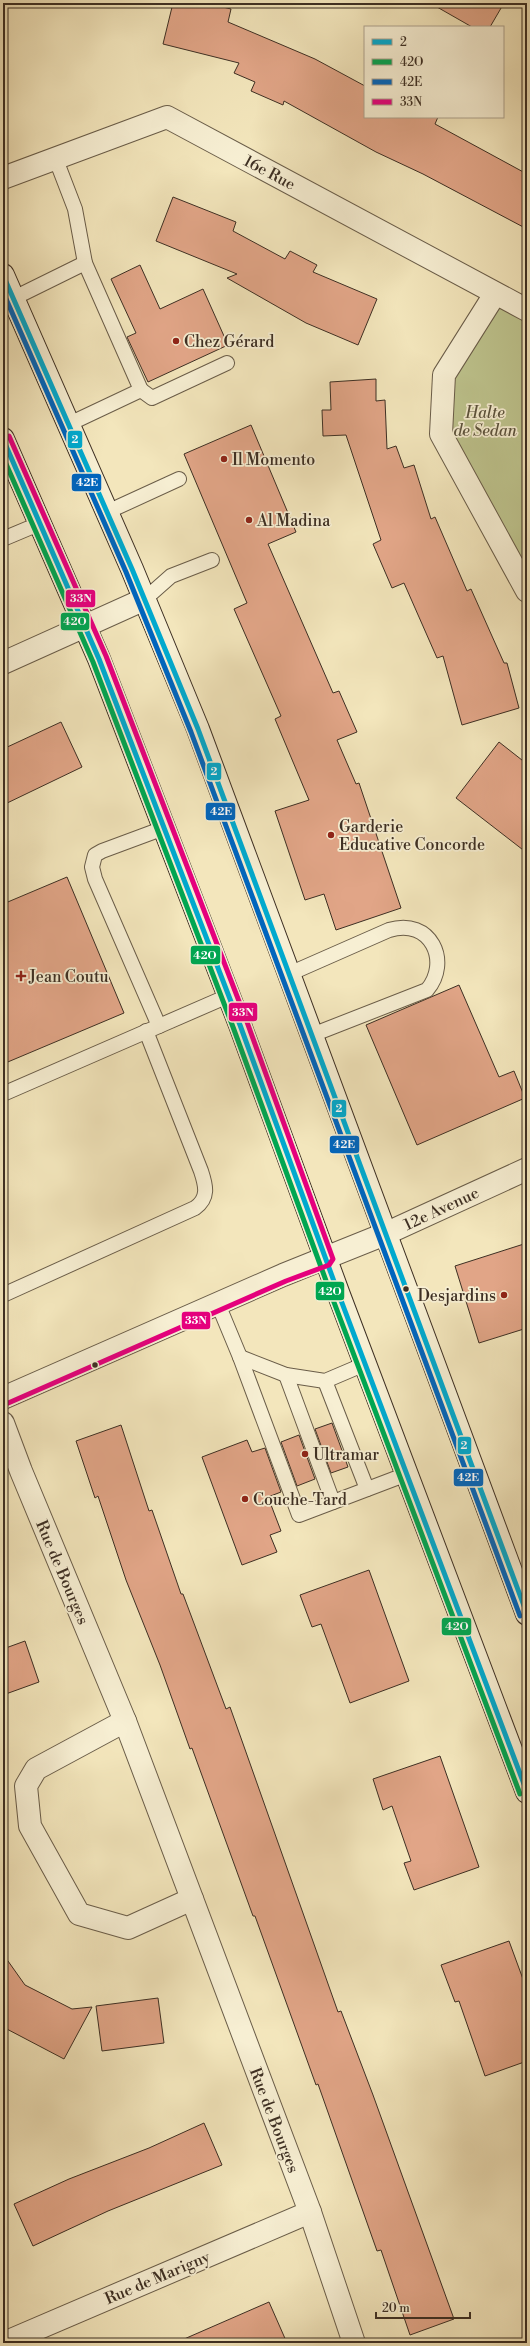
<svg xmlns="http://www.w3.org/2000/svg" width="530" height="2346" font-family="'Libre Bodoni',serif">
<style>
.green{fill:#bec48e;stroke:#7e7a58}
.building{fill:#e1a587;stroke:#3d2f23}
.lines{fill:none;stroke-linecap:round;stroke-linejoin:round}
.lane-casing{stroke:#6a5d49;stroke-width:16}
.street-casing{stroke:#6a5d49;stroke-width:24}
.secondary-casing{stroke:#3d2f23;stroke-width:24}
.lane{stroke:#f7efd3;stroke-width:14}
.street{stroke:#f7efd3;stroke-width:22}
.secondary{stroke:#f7efd3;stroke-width:22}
.bus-1-casing{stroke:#f7efd3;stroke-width:8}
.bus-2-casing{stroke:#f7efd3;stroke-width:8}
.bus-3-casing{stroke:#f7efd3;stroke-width:8}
.bus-4-casing{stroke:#f7efd3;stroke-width:8}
.bus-1{stroke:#00a9ce;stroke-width:5}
.bus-2{stroke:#00a651;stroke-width:5}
.bus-3{stroke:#0065bd;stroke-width:5}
.bus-4{stroke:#e5007d;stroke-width:5}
.poi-dot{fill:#8f2418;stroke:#f7efd3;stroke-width:1.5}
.bus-dot{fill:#3d2f23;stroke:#f7efd3;stroke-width:1.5}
.labels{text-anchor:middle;stroke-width:3.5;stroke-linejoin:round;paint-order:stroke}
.street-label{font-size:16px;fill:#3d2f23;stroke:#f7efd3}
.poi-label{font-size:16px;fill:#3d2f23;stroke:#f7efd3;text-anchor:start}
.park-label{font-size:16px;font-style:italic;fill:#5d543e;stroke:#f7efd3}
.line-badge{stroke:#f7efd3;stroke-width:1.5}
.badge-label{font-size:11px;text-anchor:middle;font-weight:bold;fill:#fff}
</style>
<rect width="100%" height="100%" fill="#f3e6bc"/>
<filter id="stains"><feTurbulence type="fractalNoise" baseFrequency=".005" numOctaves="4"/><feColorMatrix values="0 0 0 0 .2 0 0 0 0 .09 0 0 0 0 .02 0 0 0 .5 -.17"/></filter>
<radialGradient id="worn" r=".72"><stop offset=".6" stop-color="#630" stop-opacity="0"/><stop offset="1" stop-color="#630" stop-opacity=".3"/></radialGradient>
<path class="green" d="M495,294l32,16v281l-86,-157 3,-59z"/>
<g class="building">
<path d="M173,3h34l24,6 -3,13 87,37 50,27v31h73l-3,7 92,50v55l-104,-55 -47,-22 -92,-51 -1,4 -32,-14 4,-9 -21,-9 5,-10 -76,-19z"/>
<path d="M430,3h74l-14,24h-18z"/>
<path d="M173,197l63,25 -3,9 52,28 5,-8 27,14 -4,7 64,27 -19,46 -52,-22 -79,-45 10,-4 -81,-33z"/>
<path d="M140,265l20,44 43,-20 25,56 -80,37 -21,-45 9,-4 -25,-54z"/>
<path d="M376,379v22l9,-1 2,49 9,-3 8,22 10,-3 17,54 4,-2 32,74 4,-2 33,74h3l12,45 -57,17 -19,-69 -6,2 -33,-75 -12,5 -19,-44 8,-4 -35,-105 -23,1 -1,-26h9l-1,-28z"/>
<path d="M251,425l45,107 -28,12 65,149 6,-2 18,41 -20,8 19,44 3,-1 42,125 -65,22 -12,-36 -19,6 -30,-89 34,-11 -34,-81 6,-3 -47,-107 13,-6 -63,-149z"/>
<path d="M61,722l21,45 -79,38v-56z"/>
<path d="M499,742l28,22v89l-71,-55z"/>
<path d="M67,877l57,136 -121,51v-160z"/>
<path d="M459,985l40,92 15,-6 11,27 -108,47 -51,-120z"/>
<path d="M527,1243v85l-48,15 -24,-77z"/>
<path d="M332,1423l16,44 -17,6 -16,-44z"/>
<path d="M121,1425l28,86 3,-1 29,84h2l43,115 4,-2 108,305 3,-1 32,84 81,224 -44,16 -29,-85 -4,1 -59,-167 -2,1 -61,-169h-2l-61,-168 -2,1 -30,-84 -34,-85 -28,-84 -3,2 -19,-57z"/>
<path d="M299,1435l16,44 -18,7 -16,-44z"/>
<path d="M247,1440l5,12 13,-4 16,44 -13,5 13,34 -11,4 7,17 -35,13 -40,-108z"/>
<path d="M369,1570l40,111 -59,22 -29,-79 -9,3 -12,-32z"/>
<path d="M25,1641l14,41 -36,13v-46z"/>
<path d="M440,1756l39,111 -65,23 -10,-27 7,-2 -19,-55 -9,4 -10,-31z"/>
<path d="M509,1941l18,49v71l-42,15 -26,-75 -4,1 -14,-37z"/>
<path d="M3,1954l22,31 47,24 20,-2 -28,52 -61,-32z"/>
<path d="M158,1998l6,45 -62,8 -6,-45z"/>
<path d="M204,2123l18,42 -114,46 -75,35 -19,-42 55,-25 80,-31z"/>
<path d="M269,2302l18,41h-112z"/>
</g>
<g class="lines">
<g class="lane-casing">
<g id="lane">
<path d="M55,157l20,52 10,54 56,127 -72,34"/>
<path d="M14,298l71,-35"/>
<path d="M141,390l11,8 75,-35"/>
<path d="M107,512l72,-33"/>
<path d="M3,539l38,-16"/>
<path d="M145,599l26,-23 41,-16"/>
<path d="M289,974l100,-44c42,-13 62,32 38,60l-115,45"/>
<path d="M159,1026l69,-30"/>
<path d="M3,1094l156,-68 -64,-147 -3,-12 3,-12 7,-4 62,-23"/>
<path d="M3,1295l192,-87c14,-10 11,-22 6,-37l-55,-140"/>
<path d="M218,1304l22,53 59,158 108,-41"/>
<path d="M240,1357l46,18 39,6 40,-17"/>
<path d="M286,1375l47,127"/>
<path d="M325,1381l42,108"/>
</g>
</g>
<g class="street-casing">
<g id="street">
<path d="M3,178l164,-61 360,193"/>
<path d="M495,294l-51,81 -3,59 86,157"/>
<path d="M3,663l142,-64"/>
<path d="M3,1398l280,-123 102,-41 142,-65"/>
<path d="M3,1423l18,48 104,250 185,491 44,131"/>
<path d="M125,1721l-89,48 -10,17 4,40 49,88 49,14 64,-29"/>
<path d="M4,2343l306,-131"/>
</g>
</g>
<g class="secondary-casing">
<g id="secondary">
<path d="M3,275l129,294 66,160 329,885"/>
<path d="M3,439l96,220 141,366 99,270 188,497"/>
</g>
</g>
<use href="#lane" class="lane"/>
<use href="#street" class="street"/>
<use href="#secondary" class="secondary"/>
<g class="bus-1-casing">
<g id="bus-1">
<path d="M3,275l129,294 66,160 329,885"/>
<path d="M3,439l96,220 141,366 99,270 188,497"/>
</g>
</g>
<g class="bus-2-casing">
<path id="bus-2" d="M3,457l90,205 140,365 99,270 188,497"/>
</g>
<g class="bus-3-casing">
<path id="bus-3" d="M3,292l123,280 65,160 329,884"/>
</g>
<g class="bus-4-casing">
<path id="bus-4" d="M6,1404l280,-123 43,-16 4,-6 -86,-237 -141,-366 -97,-220"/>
</g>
<use href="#bus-1" class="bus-1"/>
<use href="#bus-2" class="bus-2"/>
<use href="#bus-3" class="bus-3"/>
<use href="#bus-4" class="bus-4"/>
</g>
<g class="poi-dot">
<circle cx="176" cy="341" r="4"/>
<circle cx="224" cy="459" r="4"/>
<circle cx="249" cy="520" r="4"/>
<circle cx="331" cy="835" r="4"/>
<path d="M19 970h4v4h4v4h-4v4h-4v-4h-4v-4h4z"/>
<circle cx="504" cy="1295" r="4"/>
<circle cx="305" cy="1454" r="4"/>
<circle cx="245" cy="1499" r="4"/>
</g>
<g class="bus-dot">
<circle cx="406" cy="1289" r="3.5"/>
<circle cx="95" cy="1365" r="3.5"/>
</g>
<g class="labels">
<g class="street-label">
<text transform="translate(270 172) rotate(28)" y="6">16e Rue</text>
<text transform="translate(441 1208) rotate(-25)" y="6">12e Avenue</text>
<text transform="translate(63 1572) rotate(67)" y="6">Rue de Bourges</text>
<text transform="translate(275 2120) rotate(69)" y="6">Rue de Bourges</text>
<text transform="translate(157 2277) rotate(-23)" y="6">Rue de Marigny</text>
</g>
<g class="poi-label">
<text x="184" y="347">Chez Gérard</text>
<text x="232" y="465">Il Momento</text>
<text x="257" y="526">Al Madina</text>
<text x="339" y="832">Garderie<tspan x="339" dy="18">Educative Concorde</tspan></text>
<text x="29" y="982">Jean Coutu</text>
<text x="496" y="1301" text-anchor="end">Desjardins</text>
<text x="313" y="1460">Ultramar</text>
<text x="253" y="1505">Couche-Tard</text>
</g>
<g class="park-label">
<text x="485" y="418">Halte<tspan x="485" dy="18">de Sedan</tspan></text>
</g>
</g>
<g class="line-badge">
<rect x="67" y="430" width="16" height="19" rx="4" fill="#00a9ce"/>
<rect x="71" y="473" width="31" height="19" rx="4" fill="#0065bd"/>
<rect x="65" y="589" width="31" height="19" rx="4" fill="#e5007d"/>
<rect x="60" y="612" width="30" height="19" rx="4" fill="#00a651"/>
<rect x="206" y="762" width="16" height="19" rx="4" fill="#00a9ce"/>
<rect x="205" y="802" width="31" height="19" rx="4" fill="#0065bd"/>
<rect x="190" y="945" width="31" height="20" rx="4" fill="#00a651"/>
<rect x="228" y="1002" width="30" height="20" rx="4" fill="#e5007d"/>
<rect x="331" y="1099" width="16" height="19" rx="4" fill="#00a9ce"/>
<rect x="329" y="1135" width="31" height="19" rx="4" fill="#0065bd"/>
<rect x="315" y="1281" width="30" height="20" rx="4" fill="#00a651"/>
<rect x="181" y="1311" width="30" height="19" rx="4" fill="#e5007d"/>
<rect x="457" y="1436" width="15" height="19" rx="4" fill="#00a9ce"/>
<rect x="453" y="1468" width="31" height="19" rx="4" fill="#0065bd"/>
<rect x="441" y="1617" width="31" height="19" rx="4" fill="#00a651"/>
</g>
<g class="badge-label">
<text x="75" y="443">2</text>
<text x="87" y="486">42E</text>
<text x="81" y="602">33N</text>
<text x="75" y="625">42O</text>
<text x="214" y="775">2</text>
<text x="221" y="815">42E</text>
<text x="205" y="959">42O</text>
<text x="243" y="1016">33N</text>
<text x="339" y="1112">2</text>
<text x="344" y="1148">42E</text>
<text x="330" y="1295">42O</text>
<text x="196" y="1324">33N</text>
<text x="464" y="1449">2</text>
<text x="468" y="1481">42E</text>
<text x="457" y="1630">42O</text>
</g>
<rect width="530" height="2346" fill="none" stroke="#f3e6bc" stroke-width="16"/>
<rect x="4" y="4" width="522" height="2338" fill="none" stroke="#3d2f23" stroke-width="2"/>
<rect x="8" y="8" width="514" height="2330" fill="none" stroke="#3d2f23"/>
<rect x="364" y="26" width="140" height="92" fill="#f7efd3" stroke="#ada28d"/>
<rect x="372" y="39" width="20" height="6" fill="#00a9ce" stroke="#ada28d"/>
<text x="400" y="46" font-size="12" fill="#3d2f23">2</text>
<rect x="372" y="59" width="20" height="6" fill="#00a651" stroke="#ada28d"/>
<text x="400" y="66" font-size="12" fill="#3d2f23">42O</text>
<rect x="372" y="79" width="20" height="6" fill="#0065bd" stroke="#ada28d"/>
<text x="400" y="86" font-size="12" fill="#3d2f23">42E</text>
<rect x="372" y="99" width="20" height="6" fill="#e5007d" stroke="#ada28d"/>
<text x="400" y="106" font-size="12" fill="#3d2f23">33N</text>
<path d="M376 2312v6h94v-6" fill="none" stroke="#3d2f23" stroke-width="2"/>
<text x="382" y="2312" font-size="12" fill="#3d2f23" stroke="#f7efd3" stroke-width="3" paint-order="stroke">20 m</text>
<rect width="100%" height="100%" filter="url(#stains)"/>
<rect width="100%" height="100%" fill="url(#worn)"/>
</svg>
